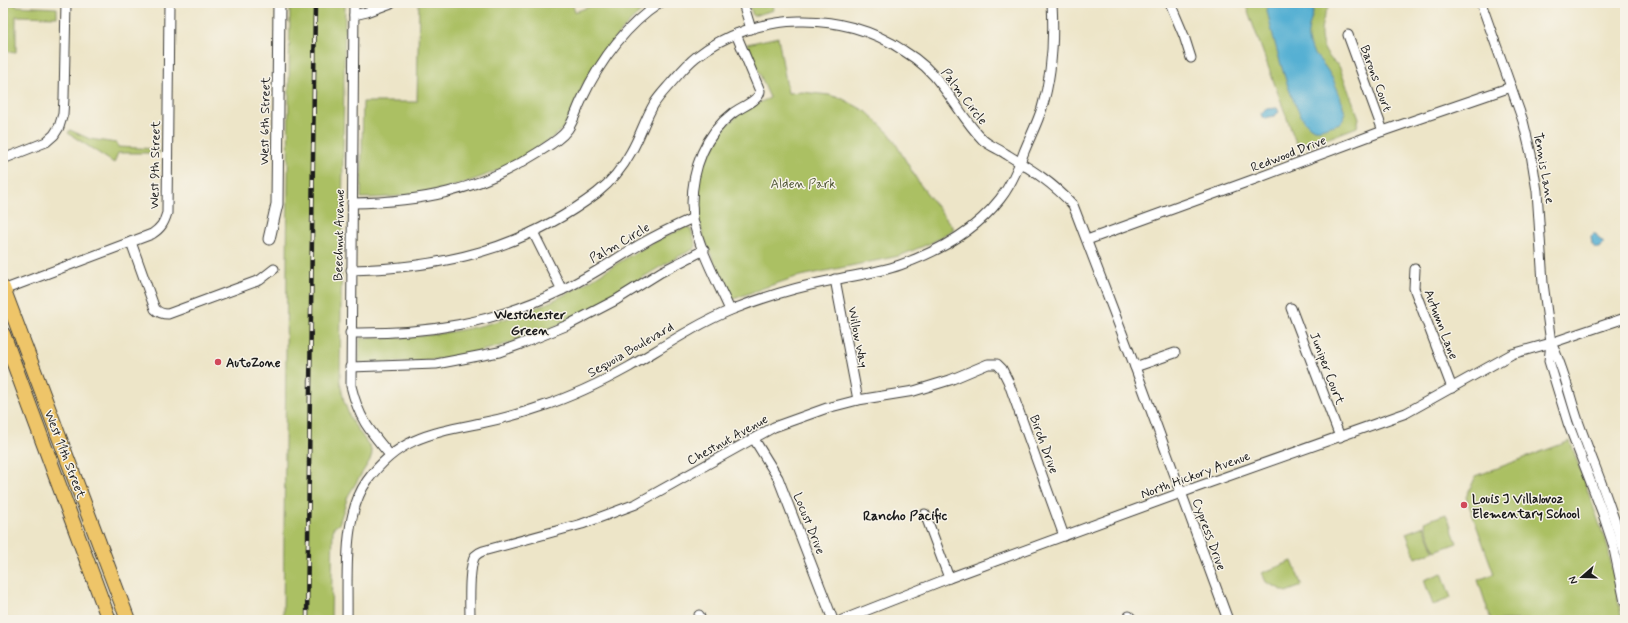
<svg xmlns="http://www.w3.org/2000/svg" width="1628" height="623" font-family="Mynerve,sans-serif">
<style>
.green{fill:#abc064;stroke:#646e40}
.water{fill:#56b0d3;stroke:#396678}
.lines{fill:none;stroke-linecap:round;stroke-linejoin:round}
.minor-casing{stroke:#3b3a36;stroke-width:11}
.tertiary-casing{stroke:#3b3a36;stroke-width:13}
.primary-casing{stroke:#3b3a36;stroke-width:16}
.minor{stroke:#fff;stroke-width:9}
.tertiary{stroke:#fff;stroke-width:11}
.primary{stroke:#eec569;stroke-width:14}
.rail-casing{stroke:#1c1c1c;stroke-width:4.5}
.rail{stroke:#f7f3e8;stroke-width:3;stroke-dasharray:9;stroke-linecap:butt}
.poi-dot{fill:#d1495b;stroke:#f7f3e8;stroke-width:1.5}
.labels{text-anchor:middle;stroke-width:3;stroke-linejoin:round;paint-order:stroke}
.street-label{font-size:13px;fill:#1c1c1c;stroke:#f7f3e8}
.park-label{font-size:13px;fill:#4e5535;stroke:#f7f3e8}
.poi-label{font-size:13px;font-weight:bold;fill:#1c1c1c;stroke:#f7f3e8;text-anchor:start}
.neighbourhood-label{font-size:14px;font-weight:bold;fill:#1c1c1c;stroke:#f7f3e8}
</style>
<rect width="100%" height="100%" fill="#f7f3e8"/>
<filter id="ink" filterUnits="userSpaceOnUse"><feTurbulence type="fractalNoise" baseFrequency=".025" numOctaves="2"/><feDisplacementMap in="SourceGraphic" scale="8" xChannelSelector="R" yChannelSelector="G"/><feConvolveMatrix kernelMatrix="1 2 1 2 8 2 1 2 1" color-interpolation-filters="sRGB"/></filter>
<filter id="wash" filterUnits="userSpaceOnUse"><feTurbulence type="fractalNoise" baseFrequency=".012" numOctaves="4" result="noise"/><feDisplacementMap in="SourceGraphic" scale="16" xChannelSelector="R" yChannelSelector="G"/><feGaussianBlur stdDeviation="0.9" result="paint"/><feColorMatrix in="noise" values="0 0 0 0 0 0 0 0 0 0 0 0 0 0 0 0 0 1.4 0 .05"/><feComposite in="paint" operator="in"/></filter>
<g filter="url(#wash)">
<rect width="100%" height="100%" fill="#ede5c8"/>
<g class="green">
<path d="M3,3h13v3l41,2v9l-41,-1v36l-11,-1 -2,-6z"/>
<path d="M290,3h55l-5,378 4,20 7,19 19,27 2,7 -2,6 -22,36 -9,28 -6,4 -2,92h-48z"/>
<path d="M419,3h153l3,9 24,-9h52c-27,22 -49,48 -66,78 -8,15 -12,33 -22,47 -8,9 -19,15 -29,22 -52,34 -111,48 -173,48l2,-96h54z"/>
<path d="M749,3h24l1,7 -21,6z"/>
<path d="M1245,3h86c-14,22 -15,47 8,63l20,52 -2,9 -49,19 -12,-3z"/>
<path d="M778,37l10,56 14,-1 27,3 14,4 24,13 23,22 29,49 35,46 -23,14 -32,13 -103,21 -30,10 -35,13c-11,-26 -25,-52 -32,-79 -9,-37 7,-80 37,-104 10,-9 22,-14 34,-19l-23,-54z"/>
<path d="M70,130l20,9 26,4 2,4 41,2v4h-41l-4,10 -46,-30z"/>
<path d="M686,227l4,1 1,2 5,16 -2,3c-39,18 -73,44 -111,64 -49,26 -105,42 -160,48 -21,2 -43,1 -64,2l1,-25c73,2 147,-12 212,-47 25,-14 48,-30 73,-44 13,-7 27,-14 41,-20z"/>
<path d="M1570,441l38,107 14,72h-131l-13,-40 16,-6 -28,-77 10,-21z"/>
<path d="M1446,514l11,29 -22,8 -11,-29z"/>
<path d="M1424,526l10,25 -18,7 -10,-25z"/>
<path d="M1292,561l10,25 -16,6 -20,-10 -4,-9z"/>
<path d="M1442,573l9,25 -18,7 -9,-25z"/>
</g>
<g class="water">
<path d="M1268,3h46c1,12 -8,24 -6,37 2,12 14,21 20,31 8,12 14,29 17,43 -1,9 -7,10 -15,12 -6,2 -12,5 -18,2 -21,-12 -39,-93 -45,-117z"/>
<path d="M1277,108l2,4 -5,4 -6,1 -1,2 -5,-2 -1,-4 6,-4z"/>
<path d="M1593,234h3l4,6 3,1v3l-3,4h-5l-3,-4 -1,-8z"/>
</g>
</g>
<g filter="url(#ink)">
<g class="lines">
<g class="minor-casing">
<g id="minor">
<path d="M354,3l-3,383c8,33 18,44 39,69"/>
<path d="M743,3l8,26"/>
<path d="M1170,3l14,33 7,22"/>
<path d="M1481,3l30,84 12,34 8,33 6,37 6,92 8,60 -2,18 19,62 35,91 10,30 12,58"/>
<path d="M354,15l13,-3 24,-9"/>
<path d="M1348,35l35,96"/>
<path d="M3,159l43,-17 8,-7 5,-8 4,-13 1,-16 2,-95"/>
<path d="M352,203c69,-1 126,-12 185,-50 11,-7 23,-13 31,-24 6,-9 9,-20 14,-30 18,-38 43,-73 78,-96"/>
<path d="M533,232l29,58"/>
<path d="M1087,240l168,-61 128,-48 128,-44"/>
<path d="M131,242l24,67c4,4 7,5 13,5l92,-34 14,-11"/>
<path d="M1415,269l-1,19 38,100"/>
<path d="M351,270c92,-2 172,-21 246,-77 14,-11 26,-26 34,-41 9,-15 14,-33 23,-48 5,-8 11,-14 17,-21 8,-9 15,-18 25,-26 58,-46 147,-48 208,-6 15,9 29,22 39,36 14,18 24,37 40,53 7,6 16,9 23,14 26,16 46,28 67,51l62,162 93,253"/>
<path d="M835,279l23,121"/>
<path d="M3,290l149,-56c9,-6 12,-11 15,-21l2,-210"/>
<path d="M1291,308l49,129"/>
<path d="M730,310c-13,-29 -30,-59 -37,-91 -1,-4 0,-10 -1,-15 0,-35 13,-70 41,-91 8,-6 27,-13 27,-22l-24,-57"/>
<path d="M350,333c77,1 142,-9 212,-43 28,-13 53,-31 79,-46 17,-10 34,-18 52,-26"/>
<path d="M1551,343c13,25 18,52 27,78 16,45 35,88 47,134"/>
<path d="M350,367l86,-3 63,-12 22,-8 47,-19 48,-25 45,-28 43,-22"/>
<path d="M1135,367l40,-14"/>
<path d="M754,439l24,39 55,142"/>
<path d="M925,514l24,64"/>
<path d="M699,615l2,5"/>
<path d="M1129,616l4,4"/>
<path d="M347,620c1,-42 -5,-104 20,-139 32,-44 65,-48 114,-58 21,-4 42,-10 62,-17 30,-10 59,-24 86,-39 34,-20 66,-42 102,-57 35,-14 70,-24 107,-31 20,-4 42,-7 62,-14 37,-13 75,-34 100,-66 11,-14 18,-30 24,-47 6,-15 13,-28 18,-44 10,-33 12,-71 10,-105"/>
<path d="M470,620c0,-15 -2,-52 5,-64 2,-2 5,-4 8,-5l99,-27 54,-20 138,-77 53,-19 31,-8 56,-9 36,-11 38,-16h9l5,5 6,12 56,155"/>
<path d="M842,620l107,-42 248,-91 209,-74 106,-59 39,-11 74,-25"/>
</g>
</g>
<g class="tertiary-casing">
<path id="tertiary" d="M269,239l8,-35 2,-201"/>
</g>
<g class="primary-casing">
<g id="primary">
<path d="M3,288l125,332"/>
<path d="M3,334l106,286"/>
</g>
</g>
<use href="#minor" class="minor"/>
<use href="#tertiary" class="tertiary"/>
<use href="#primary" class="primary"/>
<g class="rail-casing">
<path id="rail" d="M307,620l8,-617"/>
</g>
<use href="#rail" class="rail"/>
</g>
</g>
<g class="poi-dot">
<circle cx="218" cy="362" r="4"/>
<circle cx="1464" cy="505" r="4"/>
</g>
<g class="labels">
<g class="street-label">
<text transform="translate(1377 78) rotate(70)" y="5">Barons Court</text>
<text transform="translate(965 96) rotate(53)" y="5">Palm Circle</text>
<text transform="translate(264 121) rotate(-89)" y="5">West 6th Street</text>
<text transform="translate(1288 153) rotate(-21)" y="5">Redwood Drive</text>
<text transform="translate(154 165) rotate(-89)" y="5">West 9th Street</text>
<text transform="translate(1545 168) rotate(80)" y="5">Tennis Lane</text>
<text transform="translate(338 235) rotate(-89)" y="5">Beechnut Avenue</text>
<text transform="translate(619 242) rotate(-30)" y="5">Palm Circle</text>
<text transform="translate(1442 324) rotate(69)" y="5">Autumn Lane</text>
<text transform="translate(859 337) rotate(79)" y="5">Willow Way</text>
<text transform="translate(630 349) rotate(-30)" y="5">Sequoia Boulevard</text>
<text transform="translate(1328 368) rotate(69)" y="5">Juniper Court</text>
<text transform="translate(727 439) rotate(-29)" y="5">Chestnut Avenue</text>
<text transform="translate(1045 444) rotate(70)" y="5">Birch Drive</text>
<text transform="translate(66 454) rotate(69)" y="5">West 11th Street</text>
<text transform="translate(1195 474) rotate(-20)" y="5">North Hickory Avenue</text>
<text transform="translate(810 523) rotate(68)" y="5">Locust Drive</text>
<text transform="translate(1210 534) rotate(70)" y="5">Cypress Drive</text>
</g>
<g class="park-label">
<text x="803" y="188">Alden Park</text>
</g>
<g class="poi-label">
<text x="226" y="367">AutoZone</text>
<text x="1472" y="503">Louis J Villalovoz<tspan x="1472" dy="15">Elementary School</tspan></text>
</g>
<g class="neighbourhood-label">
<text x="530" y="319">Westchester<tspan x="530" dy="16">Green</tspan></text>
<text x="905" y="520">Rancho Pacific</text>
</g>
</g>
<rect width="1628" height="623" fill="none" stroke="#f7f3e8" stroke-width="16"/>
<g transform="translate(1582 577) rotate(250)" stroke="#f7f3e8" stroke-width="3" paint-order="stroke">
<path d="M0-3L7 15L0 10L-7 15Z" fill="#1c1c1c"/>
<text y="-6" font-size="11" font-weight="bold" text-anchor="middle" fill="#1c1c1c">N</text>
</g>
</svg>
